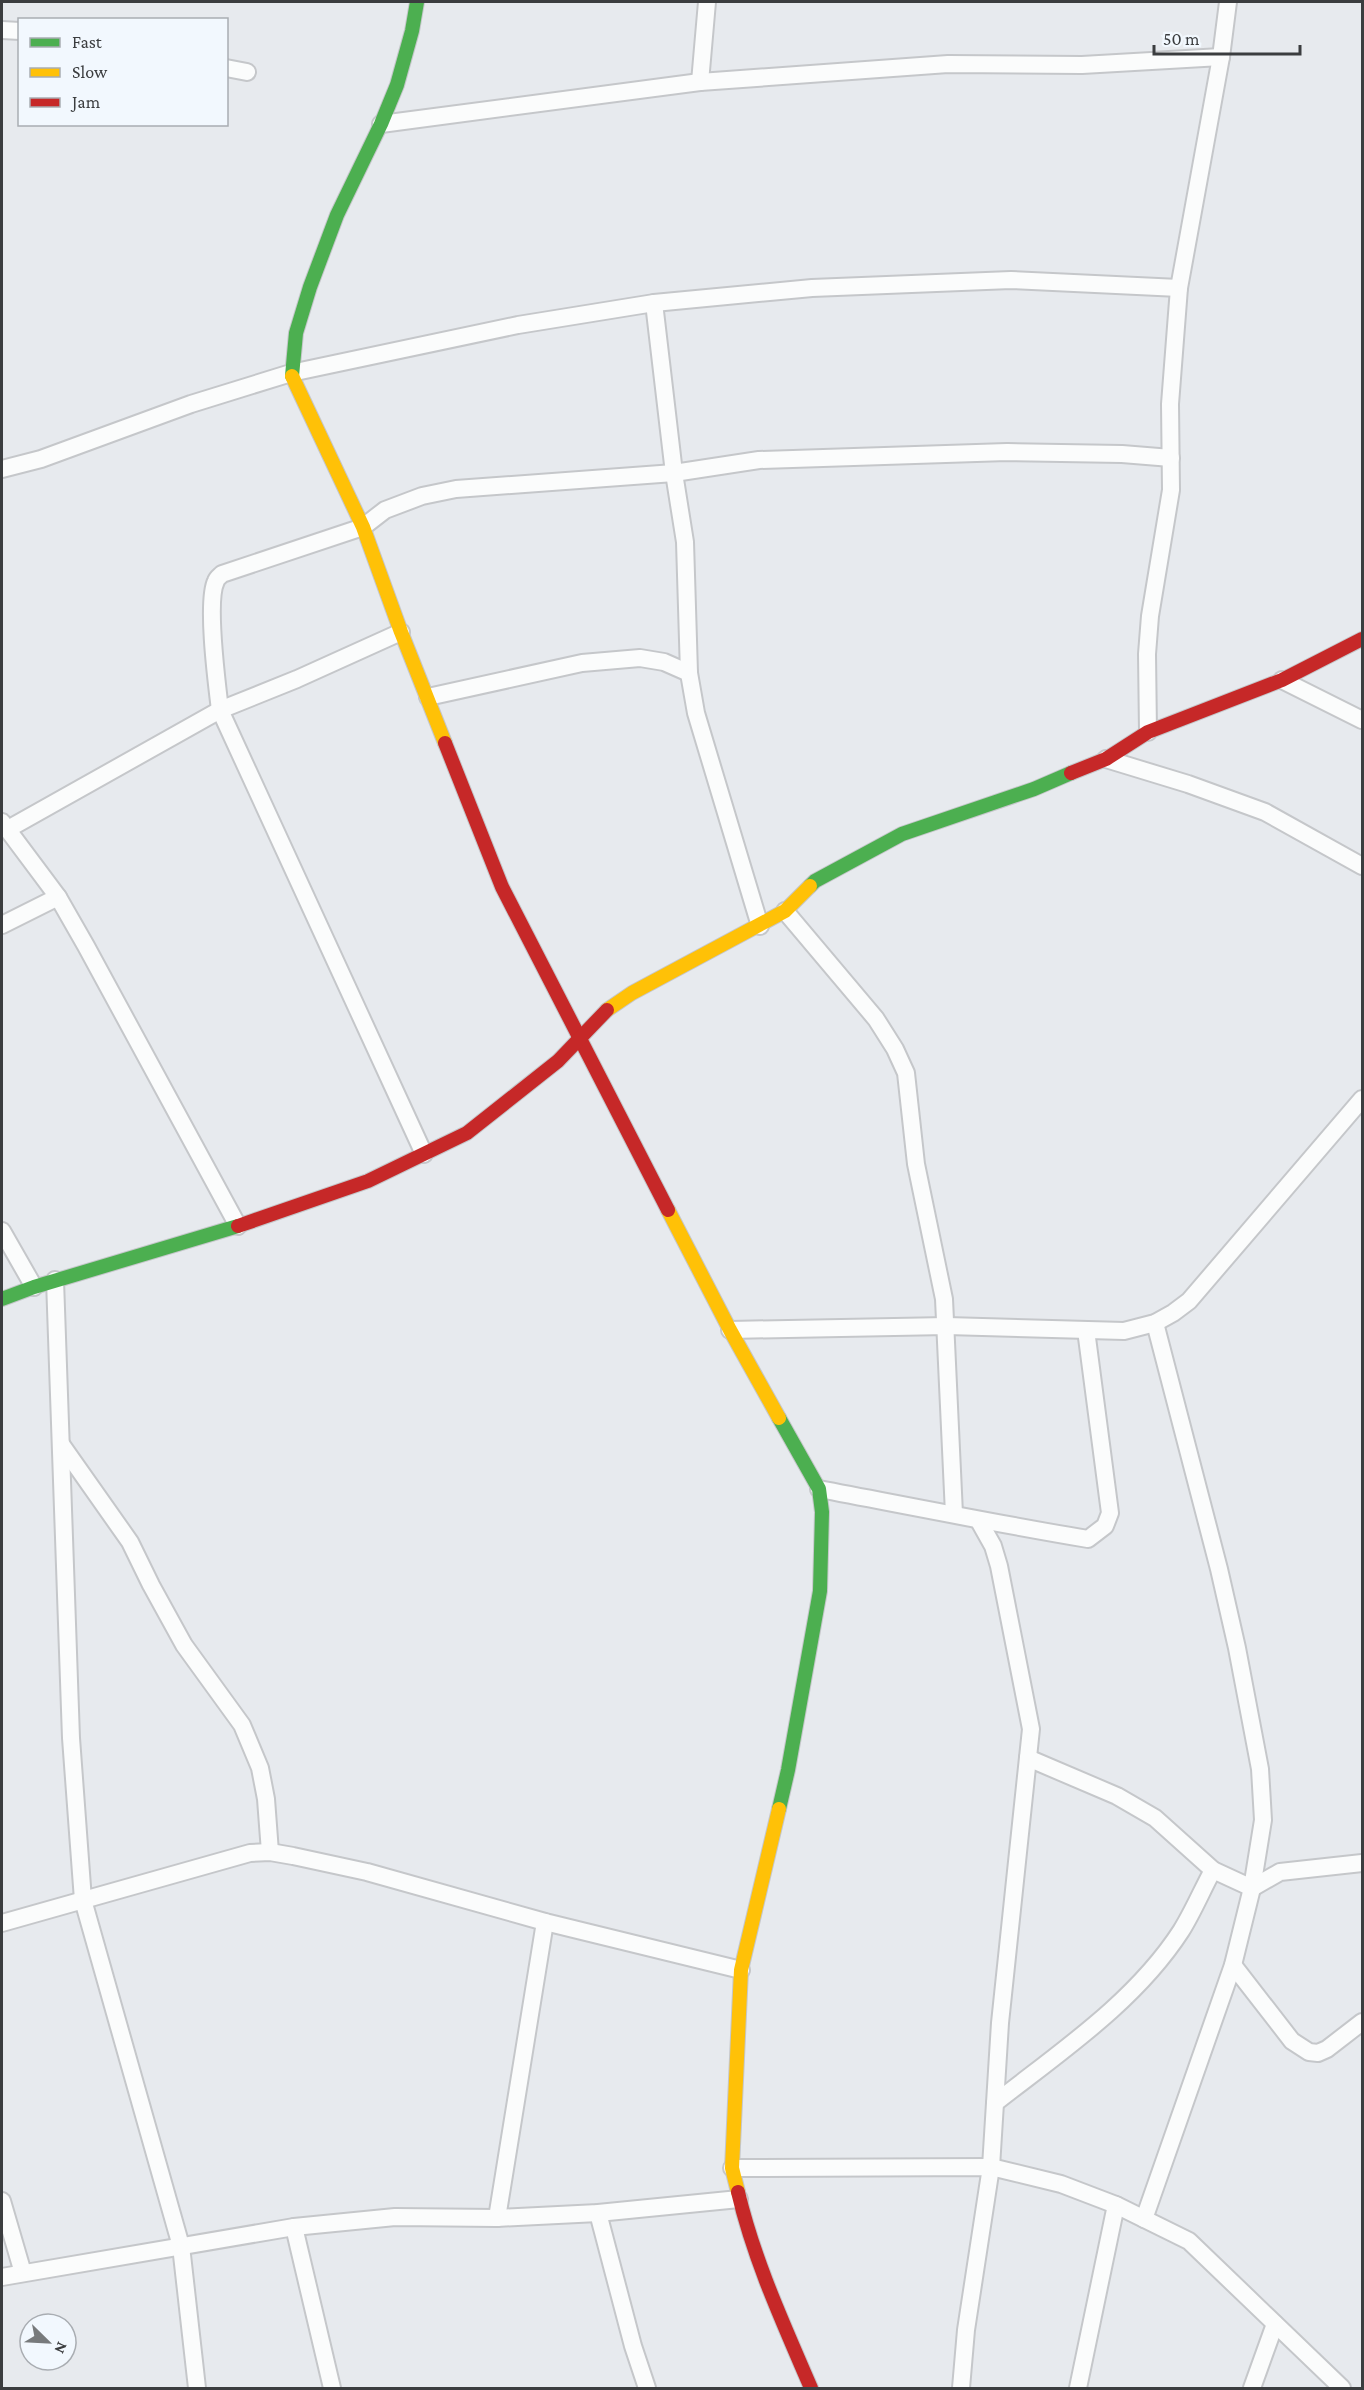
<svg xmlns="http://www.w3.org/2000/svg" width="1364" height="2390" font-family="'Crimson Pro',serif">
<style>
.lines{fill:none;stroke-linecap:round;stroke-linejoin:round}
.street-casing{stroke:#c5c7ca;stroke-width:20}
.fast-casing{stroke:#c5c7ca;stroke-width:16}
.slow-casing{stroke:#c5c7ca;stroke-width:16}
.jam-casing{stroke:#c5c7ca;stroke-width:16}
.street{stroke:#fbfcfc;stroke-width:16}
.fast{stroke:#4caf50;stroke-width:14}
.slow{stroke:#ffc107;stroke-width:14}
.jam{stroke:#c62828;stroke-width:14}
</style>
<rect width="100%" height="100%" fill="#e7eaee"/>
<g class="lines">
<g class="street-casing">
<g id="street">
<path d="M2,30l18,1"/>
<path d="M226,68l21,4"/>
<path d="M700,82l7,-80"/>
<path d="M381,124l319,-42 248,-18 134,1 139,-8"/>
<path d="M654,303l20,170 11,69 4,131 7,40 64,213"/>
<path d="M2,469l39,-10 150,-55 100,-31 227,-48 136,-22 158,-15 199,-8 168,8"/>
<path d="M1282,680l80,40"/>
<path d="M428,697l154,-34 58,-5 24,4 25,11"/>
<path d="M1148,732l-1,-78 3,-38 21,-126 -1,-86 9,-116 42,-231 7,-55"/>
<path d="M1106,759l82,25 77,28 97,54"/>
<path d="M2,822l56,75 28,49 152,280"/>
<path d="M8,829l212,-119 77,-31 104,-47"/>
<path d="M785,911l91,108 19,30 11,24 10,91 28,135 10,215"/>
<path d="M2,925l56,-28"/>
<path d="M424,1154l-204,-444c-3,-25 -14,-109 -4,-129 1,-3 4,-5 6,-7l141,-47 22,-17 37,-14 34,-7 218,-16 85,-13 248,-8 115,2 49,4"/>
<path d="M2,1231l32,56"/>
<path d="M55,1280l16,458 12,162 98,346 16,142"/>
<path d="M730,1330l217,-4 177,5 31,-8 18,-10 16,-12 173,-202"/>
<path d="M61,1444l69,98 21,43 33,60 58,80 18,43 6,31 4,53"/>
<path d="M819,1489c90,17 179,35 269,50l17,-13 5,-13 -24,-183"/>
<path d="M1028,1758l89,38 38,22 58,52 39,18 28,-16 82,-9"/>
<path d="M2,1923l248,-70 20,-1 23,4 74,16 178,50 196,48"/>
<path d="M1233,1965l59,76 17,11 9,1 9,-4 35,-27"/>
<path d="M995,2103c65,-51 140,-101 186,-172 12,-19 21,-41 32,-61"/>
<path d="M732,2168l259,-1 70,17 55,21 73,36 153,147"/>
<path d="M2,2201l21,72"/>
<path d="M598,2213l35,133 14,42"/>
<path d="M497,2218l48,-296"/>
<path d="M1144,2219l89,-254 19,-77 11,-68 -3,-51 -23,-121 -18,-79 -64,-246"/>
<path d="M294,2227l38,161"/>
<path d="M2,2277l292,-50 101,-10 102,1 101,-5 141,-14"/>
<path d="M961,2388l5,-58 25,-163 9,-144 31,-294 -32,-163 -6,-20 -14,-25"/>
<path d="M1078,2388l38,-183"/>
<path d="M1252,2388l23,-64"/>
</g>
</g>
<g class="fast-casing">
<g id="fast">
<path d="M292,376l4,-43 14,-46 27,-72 44,-91 16,-39 15,-54 5,-29"/>
<path d="M810,886l5,-5 87,-47 132,-45 37,-16"/>
<path d="M2,1299l32,-12 204,-61"/>
<path d="M779,1809l9,-39 32,-179 2,-79 -3,-23 -40,-71"/>
</g>
</g>
<g class="slow-casing">
<g id="slow">
<path d="M292,376l71,151 38,105 44,111"/>
<path d="M607,1010l25,-17 153,-82 25,-25"/>
<path d="M668,1210l62,120 49,88"/>
<path d="M738,2192l-6,-24 9,-198 38,-161"/>
</g>
</g>
<g class="jam-casing">
<g id="jam">
<path d="M445,743l57,144 166,323"/>
<path d="M1071,773l35,-14 42,-27 134,-52 80,-41"/>
<path d="M238,1226l130,-45 99,-48 91,-72 49,-51"/>
<path d="M738,2192c16,68 45,131 73,196"/>
</g>
</g>
<use href="#street" class="street"/>
<use href="#fast" class="fast"/>
<use href="#slow" class="slow"/>
<use href="#jam" class="jam"/>
</g>
<rect width="1364" height="2390" fill="none" stroke="#3b3d3f" stroke-width="6"/>
<rect x="18" y="18" width="210" height="108" fill="#f2f8fe" stroke="#a9adb2" stroke-width="1.5"/>
<rect x="30" y="38" width="30" height="9" fill="#4caf50" stroke="#a9adb2" stroke-width="1.5"/>
<text x="72" y="48" font-size="18" fill="#3b3d3f">Fast</text>
<rect x="30" y="68" width="30" height="9" fill="#ffc107" stroke="#a9adb2" stroke-width="1.5"/>
<text x="72" y="78" font-size="18" fill="#3b3d3f">Slow</text>
<rect x="30" y="98" width="30" height="9" fill="#c62828" stroke="#a9adb2" stroke-width="1.5"/>
<text x="72" y="108" font-size="18" fill="#3b3d3f">Jam</text>
<g transform="translate(48 2342) rotate(114)"><circle r="28" fill="#f2f8fe" stroke="#a9adb2" stroke-width="1.5"/>
<path d="M0-4.5L10 22L0 15L-10 22Z" fill="#777a7c"/>
<text y="-9" font-size="16" font-weight="bold" text-anchor="middle" fill="#3b3d3f">N</text>
</g>
<path d="M1154 45v9h146v-9" fill="none" stroke="#3b3d3f" stroke-width="3"/>
<text x="1163" y="45" font-size="18" fill="#3b3d3f" stroke="#f2f8fe" stroke-width="4.5" paint-order="stroke">50 m</text>
</svg>
